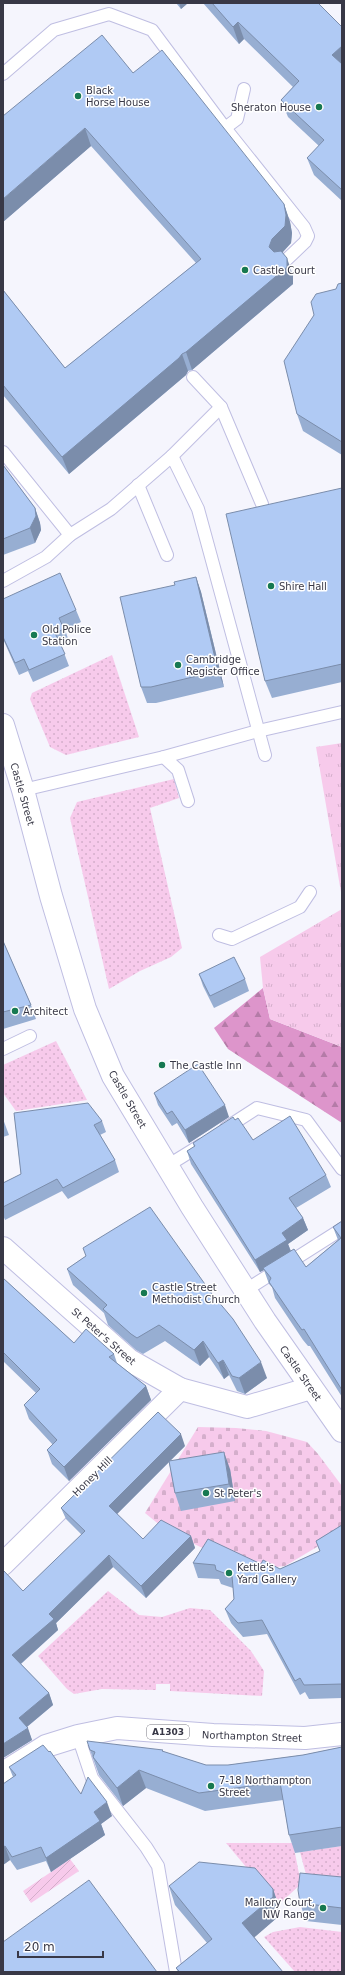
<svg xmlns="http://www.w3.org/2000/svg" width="345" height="1975" font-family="'DejaVu Sans',sans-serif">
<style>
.grass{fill:url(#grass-dots)}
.forest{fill:url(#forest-firs)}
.cemetery{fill:url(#cemetery-stones)}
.park{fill:url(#park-tufts)}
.garden{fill:url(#garden-furrows)}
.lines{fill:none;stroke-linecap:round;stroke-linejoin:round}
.lane-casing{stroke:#bfbee2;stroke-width:14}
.street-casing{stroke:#bfbee2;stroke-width:24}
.secondary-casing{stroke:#bfbee2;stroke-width:24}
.primary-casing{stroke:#bfbee2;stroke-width:24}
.lane{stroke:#fff;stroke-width:12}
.street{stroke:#fff;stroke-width:22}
.secondary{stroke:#fff;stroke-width:22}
.primary{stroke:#fff;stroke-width:22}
.wall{fill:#97aed2}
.shaded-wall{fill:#7b8dab}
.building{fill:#b0caf4;stroke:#7b8dab}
.poi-dot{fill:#177951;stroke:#fff;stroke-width:1.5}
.labels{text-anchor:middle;stroke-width:3;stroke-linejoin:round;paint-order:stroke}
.shield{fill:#fff;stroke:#74747e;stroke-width:1}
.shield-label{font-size:9px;font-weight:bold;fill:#383846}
.poi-label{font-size:10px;fill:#383846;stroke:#fff;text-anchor:start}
.street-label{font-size:10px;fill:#383846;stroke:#fff}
</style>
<defs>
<pattern id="grass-dots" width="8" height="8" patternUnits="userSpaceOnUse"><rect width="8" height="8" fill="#f7caeb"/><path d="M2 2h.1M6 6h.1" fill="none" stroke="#d4aecb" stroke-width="1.8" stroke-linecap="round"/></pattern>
<pattern id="forest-firs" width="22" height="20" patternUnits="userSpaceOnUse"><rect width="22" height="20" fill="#dd95cb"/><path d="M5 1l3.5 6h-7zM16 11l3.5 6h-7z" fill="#b47ba7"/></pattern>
<pattern id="cemetery-stones" width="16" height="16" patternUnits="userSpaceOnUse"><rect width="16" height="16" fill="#f7caeb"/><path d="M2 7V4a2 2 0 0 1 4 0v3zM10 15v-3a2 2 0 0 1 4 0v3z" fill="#d4aecb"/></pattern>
<pattern id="park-tufts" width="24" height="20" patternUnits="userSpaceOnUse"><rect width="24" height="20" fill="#f7caeb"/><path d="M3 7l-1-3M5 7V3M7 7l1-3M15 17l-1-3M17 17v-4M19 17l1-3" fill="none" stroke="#d4aecb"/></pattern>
<pattern id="garden-furrows" width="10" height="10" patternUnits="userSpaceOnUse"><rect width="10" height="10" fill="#f7caeb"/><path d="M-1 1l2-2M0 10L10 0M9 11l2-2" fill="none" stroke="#d4aecb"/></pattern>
</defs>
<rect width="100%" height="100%" fill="#f5f5fd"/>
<g class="grass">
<path d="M112,655l27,82 -73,18 -16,-8 -20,-48 2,-6z"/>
<path d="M174,779l5,19 -29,10 32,140 -11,9 -31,14 -31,18 -39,-171 7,-16z"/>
<path d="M56,1041l31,59 -71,11 -13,-18v-28z"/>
<path d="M108,1591l31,24 23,2 28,-9 20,2 41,41 13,20 -2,25 -92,-5v-7h-14v6l-54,-1 -28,5 -7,-5 -29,-33z"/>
<path d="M226,1843h67l8,41 -23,21z"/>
<path d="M342,1846v39l-34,-3 -8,-30z"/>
<path d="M300,1927l42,5v40h-47l-31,-35 9,-5z"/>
</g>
<path class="forest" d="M263,988l7,31 72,28v76l-114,-74 -14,-21z"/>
<path class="cemetery" d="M198,1427l38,1 30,3 41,11 11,12 24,32v46l-57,34 -19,2 -53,-15 -46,-22 -22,-18z"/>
<g class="park">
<path d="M342,743v155l-26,-151z"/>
<path d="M342,909v138l-72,-28 -7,-31 -3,-31z"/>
</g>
<path class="garden" d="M70,1859l9,12 -48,32 -8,-12z"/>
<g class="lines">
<g class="lane-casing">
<g id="lane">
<path d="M3,74l51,-44 55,-16 43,16 73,98 79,99 4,9 -3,6 -22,21"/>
<path d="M225,128l12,-9 7,-30"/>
<path d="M193,377l28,30 41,97"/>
<path d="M3,452l67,83"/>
<path d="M172,456l49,-49"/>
<path d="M138,485l29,70"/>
<path d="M3,581l43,-24 24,-22 41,-26 61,-53 26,53 67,246"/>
<path d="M164,757l14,13 10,31"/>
<path d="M23,790l141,-33 94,-26 84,-19"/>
<path d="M219,935l13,4 68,-32 10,-15"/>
<path d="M3,1049l27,-13"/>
<path d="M226,1128l31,-20 49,12 36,49"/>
<path d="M167,1166l34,-21"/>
<path d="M246,1290l96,-61"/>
<path d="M78,1736l14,42 54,69 12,19 18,106"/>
</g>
</g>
<g class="street-casing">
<g id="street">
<path d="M3,1248l126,112 51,29 67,18 64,-19"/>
<path d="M3,1564l177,-175"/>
</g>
</g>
<g class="secondary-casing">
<path id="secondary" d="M3,725l20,65 28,106 34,113 28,67 79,131 73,114 77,110"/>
</g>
<g class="primary-casing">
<path id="primary" d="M3,1773l43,-27 32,-10 39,-8 96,7 92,3 37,-4"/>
</g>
<use href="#lane" class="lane"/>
<use href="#street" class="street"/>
<use href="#secondary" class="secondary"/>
<use href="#primary" class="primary"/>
</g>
<g class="wall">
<path d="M176,3h12l-7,6z"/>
<path d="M203,3h115l24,24v174l-28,-26 -7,-17 12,-12 -31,-29 -7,-17 12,-13 -49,-48 -5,5z"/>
<path d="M133,73l151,131 6,18 2,11 -1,10 -8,9 10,24v8l-101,86 -4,1 -2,4 -117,99 -66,-79v-105l62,78 131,-105 -105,-117 -88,76z"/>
<path d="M342,283v172l-39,-24 -6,-17 17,-99z"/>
<path d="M3,465l32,43 5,15 1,7 -6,13 -32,12z"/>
<path d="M342,488v194l-70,16 -7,-17z"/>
<path d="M196,577l5,15 23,95 -68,16h-9l-6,-16 34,-102z"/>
<path d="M3,599l73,11 5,12 -16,8 4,11 -8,4 8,21 -36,16 -5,-11 -9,4 -16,-36z"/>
<path d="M3,941l28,64 5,14 -33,10z"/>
<path d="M199,974l46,5 4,12 -35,17 -11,-22z"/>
<path d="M154,1093l75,24 -40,26 -12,-20 -5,3 -14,-21z"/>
<path d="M14,1113l88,8 4,11 -6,3 15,25 4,12 -51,27 -6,-8 -57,29 -2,-5v-32l18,-9z"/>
<path d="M3,1119l6,16 -6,2z"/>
<path d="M235,1120l18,20 73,35 5,12 -35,21 7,10 5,12 -20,14 3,7 15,16 32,-27 -5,-13 9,-6v176l-32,-51h-2l-5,-6 -28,-42 -3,-11 -3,-3 -5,-14 -4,2 -69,-108 -4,-13 7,-4 -1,-4z"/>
<path d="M86,1256l181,122 -22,16 -8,-3 -8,-16 -5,4 -15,-22 -9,9 -35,-25 -22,13 -7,-4 -28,-25 -4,-12 -31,-28 -6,-16z"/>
<path d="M3,1278l71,65 40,11 3,9 29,23 5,14 -82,81 -17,-17 -5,-14 6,-5 -24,-26 -5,-14 12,-12 -33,-32z"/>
<path d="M185,1446l-15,15 60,8 5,32 -54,10 -6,-18 -6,-31 -52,52 26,25 48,-3 4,12 -49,50 -33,-31 -57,56 2,7 -37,34 28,29 4,12 -26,22 5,13 -29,18v-186l20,19 59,-56 -16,-16 -5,-11z"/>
<path d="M342,1525v173l-33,1 -4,-7 -5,3 -33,-61 -24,3 -12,-14 -6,-14 9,-10 -1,-11 -12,-4 -2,-5 -21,-1 -5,-15 68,1 19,5 40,-18 -4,-10z"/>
<path d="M342,1747v99l-47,7 -6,-18 -6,-35 -78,11 -59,-23 -23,18 -24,-31 -9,-25 74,2 42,13h22l75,-10z"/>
<path d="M9,1767l72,27 31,22 -11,8 4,11 -54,37 -5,-11 -29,9 -7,-10 -7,5v-81l10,-7z"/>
<path d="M342,1877v48l-36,-4 -6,-18z"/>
<path d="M169,1886l104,3 6,18v9l-25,21 29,35h-105l-2,-4 31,-25 -32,-38z"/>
</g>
<g class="shaded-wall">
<path d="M179,3h9l-7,6z"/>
<path d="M238,22l6,17 -5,5 -6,-17z"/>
<path d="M342,46v23l-10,-14z"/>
<path d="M85,128l6,18 -88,76v-23z"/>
<path d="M284,204l6,18 2,11 -1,10 -13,14 -9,-10z"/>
<path d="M287,258l6,18v8l-101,86 -6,-18z"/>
<path d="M182,354l6,17 -2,4 -117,99 -7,-17z"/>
<path d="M35,508l5,15 1,7 -6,13 -5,-15z"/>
<path d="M196,577l5,15 23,95 -6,-16z"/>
<path d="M225,1105l4,12 -40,26 -4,-13z"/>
<path d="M303,1218l5,12 -20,14 3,8 -28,16 1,2 -4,2 -5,-12 27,-27z"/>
<path d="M203,1341l6,16 -9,9 -6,-16z"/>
<path d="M223,1360l6,15 -5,4 -6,-16z"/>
<path d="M261,1362l6,16 -22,16 -6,-16z"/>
<path d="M146,1386l5,14 -82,81 -5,-14z"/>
<path d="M181,1434l4,12 -72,72 -4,-12z"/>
<path d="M224,1452l6,17 5,32 -6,-17z"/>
<path d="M191,1536l4,12 -49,50 -5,-12z"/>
<path d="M109,1555l4,12 -57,56 2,7 -41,37 -5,-12 37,-41z"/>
<path d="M49,1693l4,12 -30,25 -4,-12z"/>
<path d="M28,1728l4,12 -29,18v-14z"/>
<path d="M139,1770l7,18 -23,18 -6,-18z"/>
<path d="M107,1802l5,14 -11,8 4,11 -54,37 -5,-14 48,-46z"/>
<path d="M5,1846l5,14 -7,5v-18z"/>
<path d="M273,1889l6,18v9l-30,26 -7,-19z"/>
</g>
<g class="building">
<path d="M212,3h106l24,24v19l-10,9 10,9v126l-35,-32 17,-18 -43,-40 18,-19 -61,-59 -5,5z"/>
<path d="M102,35l31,38 29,-23 122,154 2,11 -1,11 -13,13 -3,8 5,5 7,-1 6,7v9l-101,85 -4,2 -3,4 -117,99 -59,-72v-95l62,78 136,-109 -116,-131 -82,71v-83z"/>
<path d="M342,283v159l-45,-28 -13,-53 30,-46 -3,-13 5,-8 20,-5 2,-5z"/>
<path d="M3,465l32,43 1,8 -6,12 -27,11z"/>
<path d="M342,488v176l-77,17 -39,-167z"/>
<path d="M60,573l16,37 -17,8 5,11 -9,4 10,21 -36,16 -5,-11 -9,4 -12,-26v-38z"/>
<path d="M196,577l22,94 -67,16h-10l-21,-90 55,-12 -1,-3z"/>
<path d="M3,941l28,64 -28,7z"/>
<path d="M234,957l11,22 -35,17 -11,-22z"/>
<path d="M198,1064l27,41 -40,25 -13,-19 -5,3 -13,-21z"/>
<path d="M88,1103l14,18 -8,4 21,35 -52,28 -6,-9 -54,28v-24l18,-9 -7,-61z"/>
<path d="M290,1116l36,59 -37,23 14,20 -21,15 5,7 -32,20 -68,-109 8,-5 -2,-3 40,-26 2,3 3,-2 15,22z"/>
<path d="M150,1207l62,87 21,25 28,43 -22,16 -7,-2 -9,-16 -5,3 -15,-22 -9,9 -35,-25 -22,13 -6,-4 -28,-25 4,-4 -40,-36 19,-13 -3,-8z"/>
<path d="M342,1221v169l-38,-61 -2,1 -5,-7 -28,-41 2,-4 -8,-10 31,-19 12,18 35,-29 -8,-11z"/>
<path d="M3,1278l71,65 12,-14 28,25 -5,3 37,29 -82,81 -17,-17 10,-10 -33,-35 16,-16 -37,-37z"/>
<path d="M158,1412l23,22 -72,72 34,33 18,-19 30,16 -50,50 -32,-31 -60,59 5,5 -42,36 37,38 -30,25 9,10 -25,16v-172l1,-1 19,20 62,-60 -24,-23z"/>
<path d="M224,1452l5,32 -54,9 -6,-32z"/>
<path d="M342,1525v159l-38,1 -4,-7 -5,3 -33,-61 -24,3 -13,-14 9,-10 -2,-23 -16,-6 -1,-5 -22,-2 15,-24 53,25 2,-4 17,9 40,-18 -4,-10z"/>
<path d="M87,1741l76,9 -1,1 44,14h22l75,-10 39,-8v80l-53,8 -9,-53 -81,11 -60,-23 -22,18 -24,-31 2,-5 -5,-2z"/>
<path d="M43,1745l6,7 1,-1 31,43 7,-17 19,25 -13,10 6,9 -54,37 -5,-11 -29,10 -7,-11 -2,1v-63l13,-9 -7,-8z"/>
<path d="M199,1862l56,6 18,21v8l-31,26 41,49h-103l-4,-4 36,-29 -43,-53z"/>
<path d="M300,1873l42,4v31l-42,-5 -2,-13z"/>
<path d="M89,1880l68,92h-154v-30z"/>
</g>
<g class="poi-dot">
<circle cx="78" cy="96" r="4"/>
<circle cx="319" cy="107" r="4"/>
<circle cx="245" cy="270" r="4"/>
<circle cx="271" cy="586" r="4"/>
<circle cx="34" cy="635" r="4"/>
<circle cx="178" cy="665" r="4"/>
<circle cx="15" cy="1011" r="4"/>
<circle cx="162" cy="1065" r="4"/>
<circle cx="144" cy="1293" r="4"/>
<circle cx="206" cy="1493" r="4"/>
<circle cx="229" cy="1573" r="4"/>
<circle cx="211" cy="1786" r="4"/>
<circle cx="323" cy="1908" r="4"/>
</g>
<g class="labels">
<rect class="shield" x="147" y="1725" width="42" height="14" rx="3"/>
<g class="shield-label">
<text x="168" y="1735">A1303</text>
</g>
<g class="poi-label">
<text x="86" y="94">Black<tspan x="86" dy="12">Horse House</tspan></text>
<text x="311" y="111" text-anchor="end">Sheraton House</text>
<text x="253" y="274">Castle Court</text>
<text x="279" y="590">Shire Hall</text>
<text x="42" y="633">Old Police<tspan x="42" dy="12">Station</tspan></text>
<text x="186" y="663">Cambridge<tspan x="186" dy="12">Register Office</tspan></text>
<text x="23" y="1015">Architect</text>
<text x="170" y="1069">The Castle Inn</text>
<text x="152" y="1291">Castle Street<tspan x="152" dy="12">Methodist Church</tspan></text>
<text x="214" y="1497">St Peter's</text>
<text x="237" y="1571">Kettle's<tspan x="237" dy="12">Yard Gallery</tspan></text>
<text x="219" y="1784">7-18 Northampton<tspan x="219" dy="12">Street</tspan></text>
<text x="315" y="1906" text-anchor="end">Mallory Court,<tspan x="315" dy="12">NW Range</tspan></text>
</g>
<g class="street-label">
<text transform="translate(23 794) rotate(74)" y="4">Castle Street</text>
<text transform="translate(128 1099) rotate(60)" y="4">Castle Street</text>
<text transform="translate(104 1336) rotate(41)" y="4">St Peter's Street</text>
<text transform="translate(301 1373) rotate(55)" y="4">Castle Street</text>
<text transform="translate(92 1476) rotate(-45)" y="4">Honey Hill</text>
<text transform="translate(252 1736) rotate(2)" y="4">Northampton Street</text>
</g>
</g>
<rect width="345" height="1975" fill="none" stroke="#383846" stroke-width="8"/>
<path d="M18 1951v6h85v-6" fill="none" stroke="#383846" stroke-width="2"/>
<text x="24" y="1951" font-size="12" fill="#383846" stroke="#ffffff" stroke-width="3" paint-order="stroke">20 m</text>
</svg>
